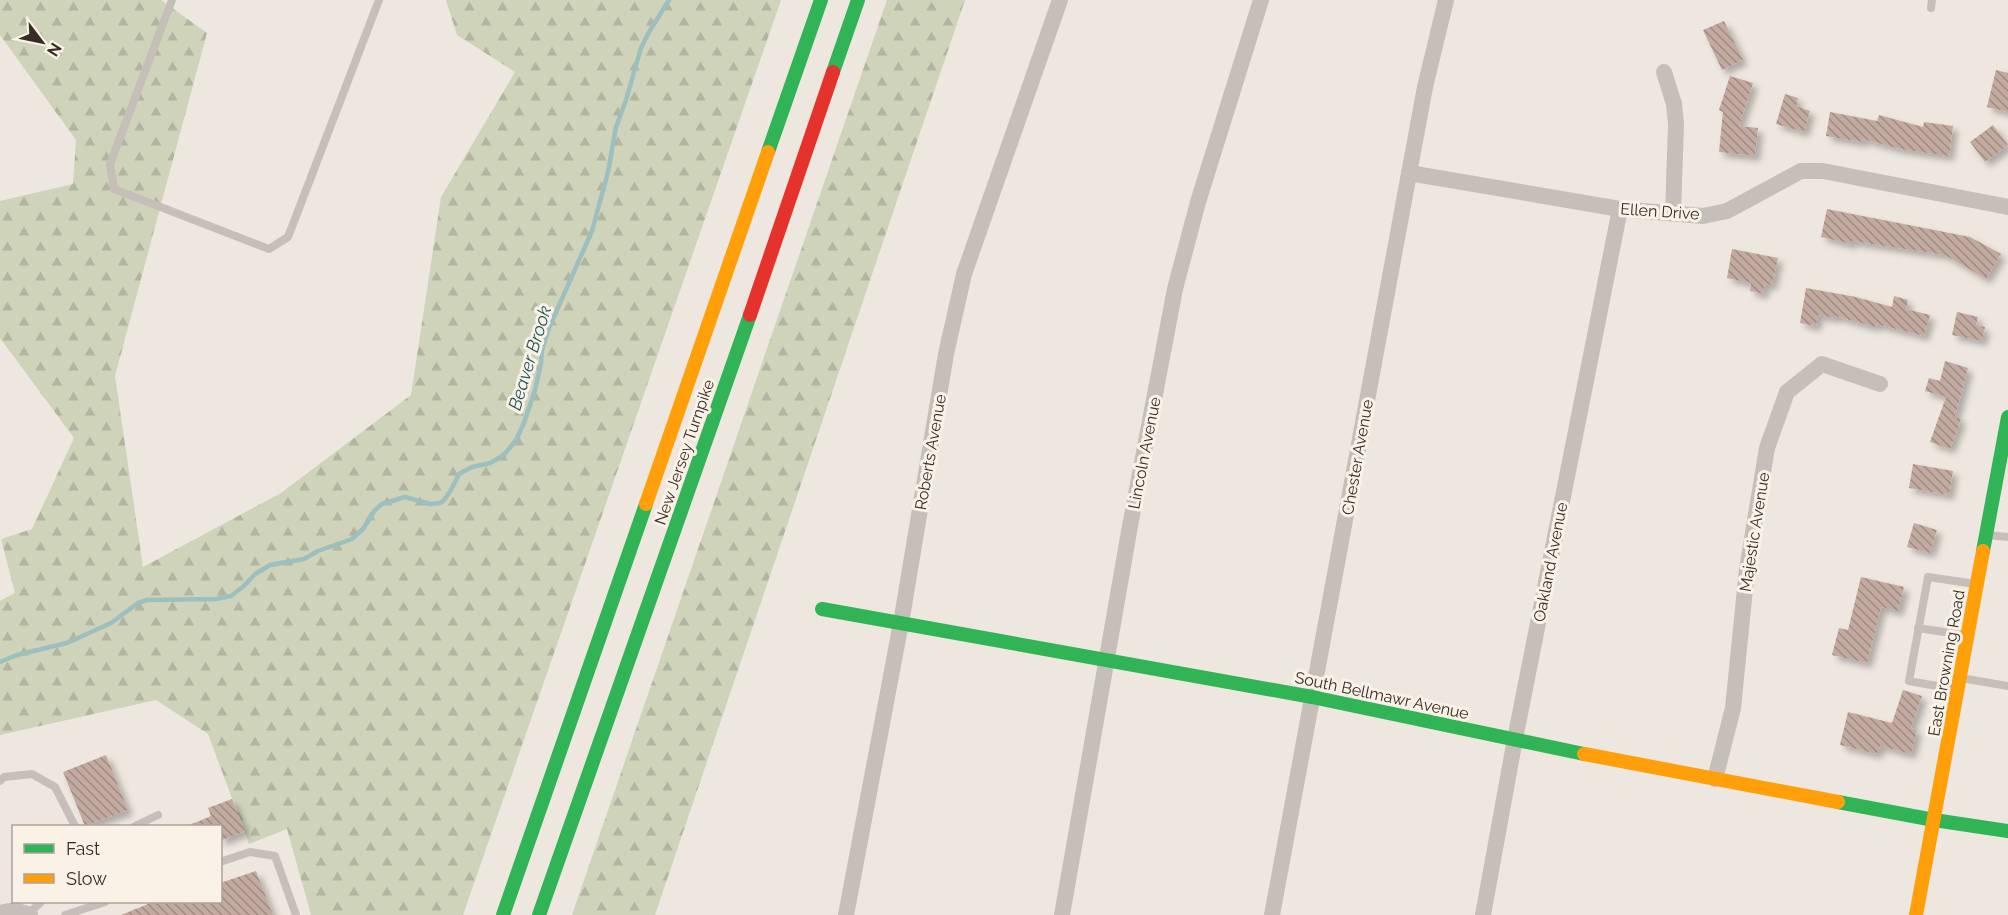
<svg xmlns="http://www.w3.org/2000/svg" width="2008" height="915" font-family="Raleway,sans-serif">
<style>
.forest{fill:url(#forest-firs)}
.lines{fill:none;stroke-linecap:round;stroke-linejoin:round}
.stream{stroke:#9bc0bf;stroke-width:4.5}
.building{fill:url(#building-back-hatch);filter:url(#shadow)}
.lane{stroke:#c6bfb9;stroke-width:8}
.street{stroke:#c6bfb9;stroke-width:16}
.fast{stroke:#30b455;stroke-width:14}
.slow{stroke:#ff9f0a;stroke-width:14}
.jam{stroke:#e5322d;stroke-width:14}
.labels{text-anchor:middle;stroke-width:6;stroke-linejoin:round;paint-order:stroke}
.street-label{font-size:16px;fill:#372c27;stroke:#faf1e7}
.water-label{font-size:18px;font-style:italic;fill:#1b575a;stroke:#faf1e7}
</style>
<defs>
<pattern id="forest-firs" width="22" height="20" patternUnits="userSpaceOnUse" patternTransform="scale(1.5)"><rect width="22" height="20" fill="#ced3ba"/><path d="M5 1l3.5 6h-7zM16 11l3.5 6h-7z" fill="#b2b5a0"/></pattern>
<pattern id="building-back-hatch" width="6" height="6" patternUnits="userSpaceOnUse" patternTransform="scale(1.5)"><rect width="6" height="6" fill="#c2aaa1"/><path d="M-1 5l2 2M0 0l6 6M5-1l2 2" fill="none" stroke="#9e8b83"/></pattern>
<filter id="shadow"><feDropShadow dx="5" dy="5" stdDeviation="3" flood-color="#0004"/></filter>
</defs>
<rect width="100%" height="100%" fill="#ede7e0"/>
<g class="forest">
<path d="M0,0h161l46,33 -92,343 28,191 138,-74 130,-98 30,-198 74,-125 -58,-37 -11,-35h335l-318,915h-152l-24,-86 -38,15 -41,-110 -52,-34 -156,35v-134l15,-8 -14,-54 31,-10 42,-91 -74,-100v-137l73,-17 3,-44 -76,-105z"/>
<path d="M887,0h78l-310,915h-83z"/>
</g>
<g class="lines">
<path class="stream" d="M0,662l17,-7 50,-12 44,-20 27,-20 9,-3 69,-1 15,-3 14,-11 10,-11 15,-9 34,-6 14,-8 34,-12 11,-10 12,-19 7,-6 23,-7 25,7 10,-1 4,-3 7,-10 8,-16 13,-7 18,-4 14,-8 12,-15 8,-17 11,-33 6,-27 1,-13 7,-22 43,-97 16,-59 8,-45 10,-27 15,-52 8,-16 20,-32"/>
</g>
<g class="building">
<path d="M1724,21l19,39 -21,10 -19,-40z"/>
<path d="M1996,70l12,3v39l-21,-5z"/>
<path d="M1730,76l23,7 -14,43 19,2 -3,28 -36,-4 4,-40 -4,-2z"/>
<path d="M1785,94l13,4 -2,8 14,5 -6,21 -28,-8z"/>
<path d="M1830,112l47,9 2,-6 44,12 1,-5 29,4 -4,30 -49,-7 -37,-10 -1,3 -36,-6z"/>
<path d="M1993,125l15,20 -23,17 -15,-20z"/>
<path d="M1827,209l143,28 31,17 -15,25 -41,-24 -93,-14 -1,3 -30,-7z"/>
<path d="M1732,249l46,9 -6,27 -7,-1 -2,10 -13,-3 1,-8 -24,-5z"/>
<path d="M1806,288l50,9 36,10 2,-11 14,4 -2,9 24,6 -6,21 -48,-12 -1,3 -40,-11v2l-17,-3 -2,11 -16,-3z"/>
<path d="M1957,312l21,5 -2,8 9,2 -3,14 -30,-6z"/>
<path d="M1945,361l23,7 -13,49 6,2 -11,30 -20,-7 16,-45 -21,-6 4,-13 11,3z"/>
<path d="M1913,464l40,7 -4,24 -40,-7z"/>
<path d="M1914,523l23,7 -7,23 -23,-6z"/>
<path d="M1861,577l43,10 -6,24 -17,-4 -14,56 -35,-8 7,-27 9,2z"/>
<path d="M1903,690l19,6 -11,32 6,2 -6,24 -31,-8 -3,8 -37,-9 8,-33 44,11z"/>
<path d="M106,755l22,55 -43,16 -22,-54z"/>
<path d="M232,799l13,32 -25,10v-15h-33l24,-10 -3,-8z"/>
<path d="M256,871l17,44h-152l32,-13h67v-19z"/>
</g>
<g class="lines">
<g class="lane">
<path d="M172,0l-62,164 4,25 155,60 19,-12 91,-237"/>
<path d="M1931,8l1,-8"/>
<path d="M1987,535l21,2"/>
<path d="M1918,628l46,7"/>
<path d="M1961,678l47,8"/>
<path d="M1954,689l-45,-8 19,-104 48,7"/>
<path d="M0,781l4,-4 28,-3 23,13 20,39"/>
<path d="M135,826l23,-11"/>
<path d="M220,862l30,-10 25,4 21,59"/>
<path d="M28,914l13,-12"/>
<path d="M65,915l40,-13"/>
</g>
<g class="street">
<path d="M1664,72l10,32 2,20 -3,89"/>
<path d="M1409,173l211,36 83,7 24,-5 74,-40h22l185,36"/>
<path d="M1715,779l18,-71 14,-139 20,-121 20,-56 35,-28 58,20"/>
<path d="M0,913l14,-3 16,5"/>
<path d="M846,915l55,-292 45,-269 18,-80 96,-274"/>
<path d="M1062,915l68,-389 45,-237 23,-87 63,-202"/>
<path d="M1272,915l153,-828 21,-87"/>
<path d="M1483,915l32,-176 105,-530"/>
</g>
<g class="fast">
<path d="M833,72l25,-72"/>
<path d="M768,152l53,-152"/>
<path d="M1983,551l25,-134"/>
<path d="M822,609l490,88 272,57"/>
<path d="M1838,802l96,18 74,11"/>
<path d="M503,915l143,-411"/>
<path d="M539,915l211,-600"/>
</g>
<g class="slow">
<path d="M646,504l122,-352"/>
<path d="M1584,754l254,48"/>
<path d="M1916,915l67,-364"/>
</g>
<path class="jam" d="M750,315l83,-243"/>
</g>
<g class="labels">
<g class="street-label">
<text transform="translate(1660 211) rotate(4)" y="6">Ellen Drive</text>
<text transform="translate(684 452) rotate(-71)" y="6">New Jersey Turnpike</text>
<text transform="translate(930 452) rotate(-80)" y="6">Roberts Avenue</text>
<text transform="translate(1144 453) rotate(-79)" y="6">Lincoln Avenue</text>
<text transform="translate(1357 457) rotate(-80)" y="6">Chester Avenue</text>
<text transform="translate(1754 532) rotate(-81)" y="6">Majestic Avenue</text>
<text transform="translate(1550 562) rotate(-79)" y="6">Oakland Avenue</text>
<text transform="translate(1946 663) rotate(-80)" y="6">East Browning Road</text>
<text transform="translate(1382 695) rotate(12)" y="6">South Bellmawr Avenue</text>
</g>
<g class="water-label">
<text transform="translate(530 358) rotate(-73)" y="6">Beaver Brook</text>
</g>
</g>
<rect x="12" y="825" width="210" height="78" fill="#faf1e7" stroke="#aca29a" stroke-width="1.5"/>
<rect x="24" y="844" width="30" height="9" fill="#30b455" stroke="#aca29a" stroke-width="1.5"/>
<text x="66" y="855" font-size="18" fill="#372c27">Fast</text>
<rect x="24" y="874" width="30" height="9" fill="#ff9f0a" stroke="#aca29a" stroke-width="1.5"/>
<text x="66" y="885" font-size="18" fill="#372c27">Slow</text>
<g transform="translate(42 42) rotate(122)" stroke="#faf1e7" stroke-width="4.5" paint-order="stroke">
<path d="M0-4.5L10 22L0 15L-10 22Z" fill="#372c27"/>
<text y="-9" font-size="16" font-weight="bold" text-anchor="middle" fill="#372c27">N</text>
</g>
</svg>
